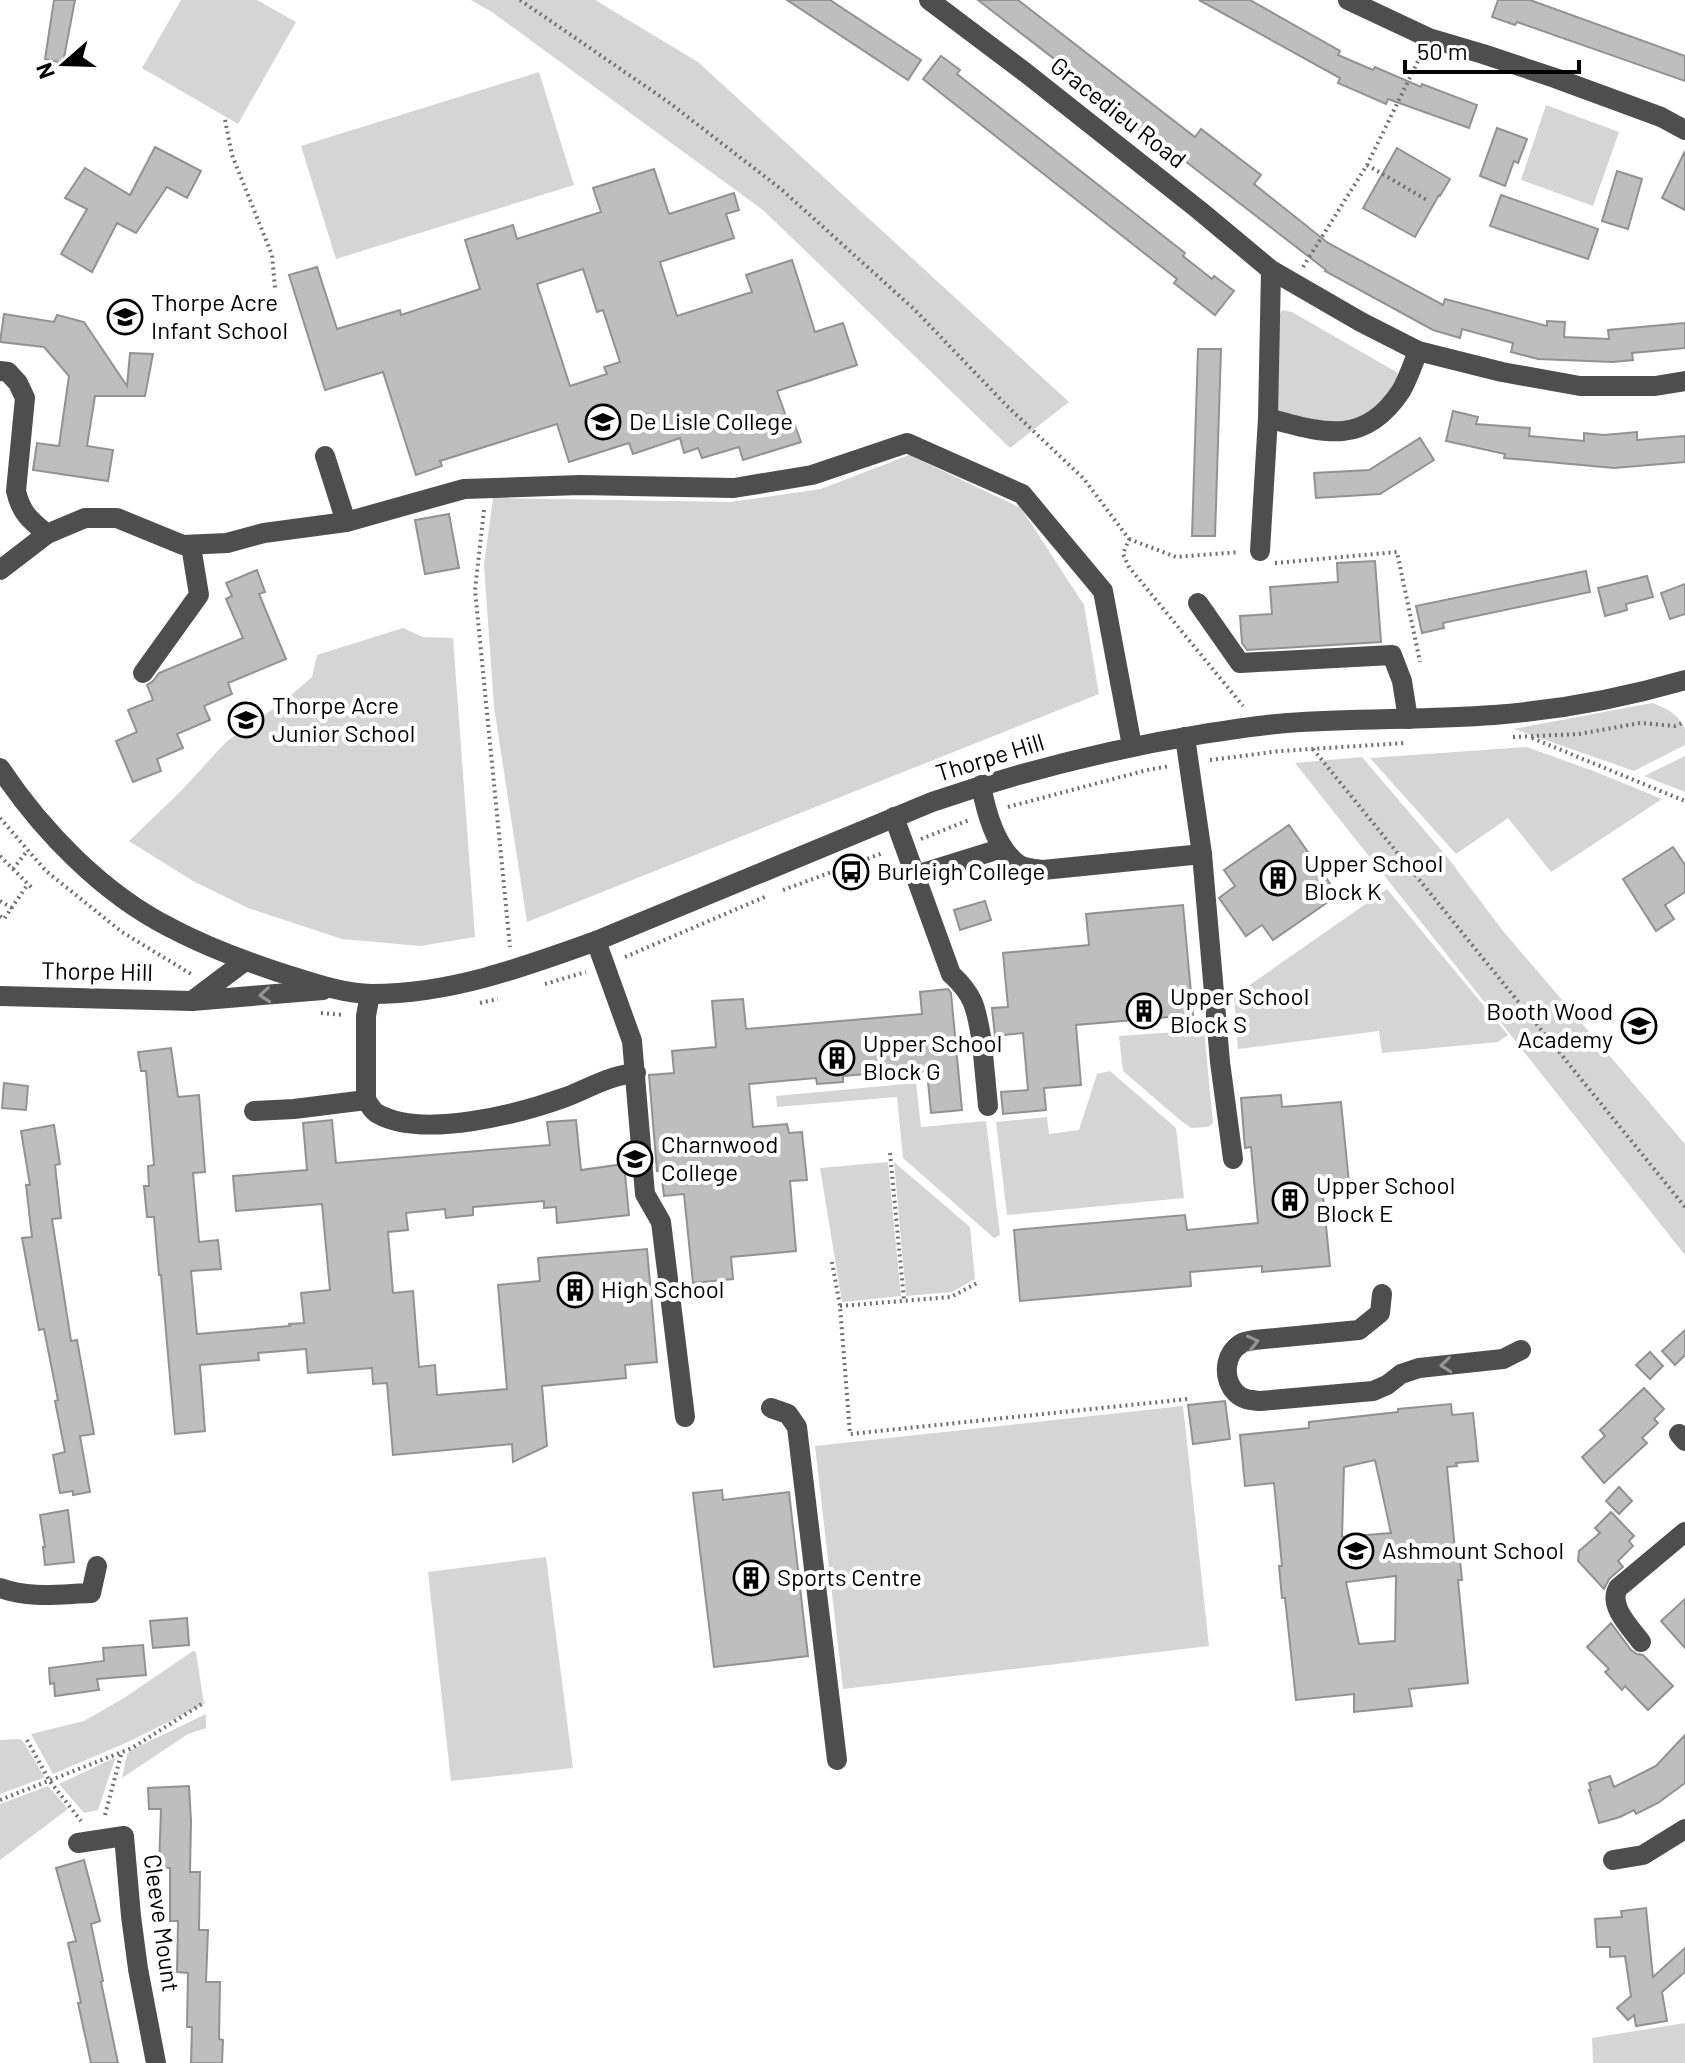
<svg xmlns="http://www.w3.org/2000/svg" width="1685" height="2063" font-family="Barlow,sans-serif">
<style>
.green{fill:#d5d5d5}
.building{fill:#bebebe;stroke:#929292;stroke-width:2;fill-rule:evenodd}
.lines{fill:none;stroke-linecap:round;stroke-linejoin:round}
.path{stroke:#707070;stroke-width:4;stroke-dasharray:2 4;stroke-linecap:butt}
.minor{stroke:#4e4e4e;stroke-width:20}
.oneway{stroke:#959595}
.labels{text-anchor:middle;stroke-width:8;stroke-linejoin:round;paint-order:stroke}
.street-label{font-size:24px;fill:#000;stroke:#fff}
.poi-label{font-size:24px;fill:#000;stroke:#fff;text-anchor:start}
</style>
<rect width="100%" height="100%" fill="#fff"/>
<g class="green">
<path d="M181,0h76l39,22 -58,102 -96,-56z"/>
<path d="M471,0h124l103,62 371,340 -59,46 -247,-238 -271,-198z"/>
<path d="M539,72l35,113 -238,74 -35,-113z"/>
<path d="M1546,105l73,27 -26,74 -72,-26z"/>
<path d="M1282,310l10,2 106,61 -6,20 -11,16 -44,18 -59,-16 1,-95z"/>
<path d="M909,455l112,53 63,97 15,89 -572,228 -33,-215 -10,-142 9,-67 237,4 91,-13z"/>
<path d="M403,628l20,9 30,1 22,299 -55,9 -78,-7 -94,-31 -55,-27 -64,-40 52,-50 45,-49 58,-41 28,-24 5,-22z"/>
<path d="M1652,703c13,4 29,13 33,27 0,5 0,10 0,15l-51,26 -120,-42z"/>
<path d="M1527,747l69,25 66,27 -111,73 -43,-54 -52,36 -86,-96z"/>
<path d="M1685,756v36l-41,-16z"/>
<path d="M1362,757l86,101 55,73 182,213v111l-390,-492z"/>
<path d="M1387,889l121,146 -10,7 -116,11 -3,-22 -141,18 -4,-53z"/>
<path d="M1204,1030l9,93 -5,4 -17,1 -11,-8 -57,-49 -4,-35z"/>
<path d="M1110,1071l66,57 8,70 -177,17 -11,-93 51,-5 2,17 30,-4 18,-56z"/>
<path d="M916,1083l5,44 65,-6 14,114 -6,3 -91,-80 -6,-61 -120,10 -1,-11z"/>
<path d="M888,1162l13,134 -59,6 -22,-134z"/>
<path d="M894,1162l76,65 5,52 -23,13 -46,4z"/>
<path d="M1183,1406l26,240 -366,43 -28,-243z"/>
<path d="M546,1557l27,211 -122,13 -23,-209z"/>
<path d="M193,1651l3,1 8,52 -76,38 -75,32 -22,-40 53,-13 40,-23z"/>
<path d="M206,1714v14l-18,6 -66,44 5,-24 4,-4z"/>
<path d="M19,1739l4,2 21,35 -1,2 -43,16v-54z"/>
<path d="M114,1758l1,1 -17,51 -14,3 -25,-29z"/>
<path d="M48,1786l20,23 -68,51v-56z"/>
<path d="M1685,2023v40h-92l-1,-25z"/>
</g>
<g class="building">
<path d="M54,0h21l-12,63 -18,-4z"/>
<path d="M787,0h43l91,60 -13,20z"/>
<path d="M978,0h40l177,137 6,-8 60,46 -7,9 74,59 115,62 2,-6 102,27v-5l18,1 -1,15 45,2 -1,-9 77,-7v25l-53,5 1,7 -20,2 -75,-3 -27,-7 2,-9 -51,-14 -2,9 -27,-8 -108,-59 1,-1 -154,-119 -21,-15 -1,3 -21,-16 3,-4z"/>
<path d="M1199,0h51l90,51 -2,4 35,15 2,-3 46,20 1,-3 55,21 -8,23 -81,-29 -2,5 -48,-21 2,-5z"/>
<path d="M1498,0h32l155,56v25l-168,-59 -2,3 -23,-8z"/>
<path d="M941,56l19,14 -3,4 228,179 -2,3 29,23 2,-3 20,15 -19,24 -41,-32 3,-4 -254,-200z"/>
<path d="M1497,128l30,11 -9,24 -4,-2 -9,25 -25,-10z"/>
<path d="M155,147l46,24 -14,27 -20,-11 -31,46 -19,-10 -25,49 -31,-18 26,-45 -22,-11 20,-30 45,27z"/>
<path d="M1397,148l53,31 -10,17 -1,-1 -24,42 -52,-29z"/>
<path d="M1685,151v59l-23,-12z"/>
<path d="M654,169l15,45 65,-21 5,17 -13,4 8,24 -74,24 17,54 75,-24 -6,-17 46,-15 23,72 28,-9 14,42 -80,26 12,34 5,-2 7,19 -58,18 -4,-13 -37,11 -4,-10 -14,5 -4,-15 -47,16 -4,-11 -60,19 -12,-38 -117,37 2,5 -26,9 -33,-103 -58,18 -36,-115 28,-8 20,62 63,-19 1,5 79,-26 -15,-49 48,-15 4,14 84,-27 -8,-24zM583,269l14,43 6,-2 17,52 -16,5 3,7 -37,12 -33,-102z"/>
<path d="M1617,171l25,8 -14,50 -26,-8z"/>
<path d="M1501,195l97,34 -10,30 -98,-33z"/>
<path d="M4,314l50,8 3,-7 27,7 43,64 3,-33 23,1 -8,42h-50l-8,50 26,4 -5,31 -75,-11 4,-27 22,3 10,-70 -25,-29 -44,-5z"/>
<path d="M1198,349h23l-6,187h-23z"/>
<path d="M1453,411l25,6 -2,7 54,4 -1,8 55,5v-8l20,2 33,-3v8l48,-4v26l-71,6 -110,-10 1,-4 -59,-13z"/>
<path d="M1420,438l14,22 -54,34 -64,4 -2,-25 55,-3z"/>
<path d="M449,514l10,54 -34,6 -10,-54z"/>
<path d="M1375,561l6,81 -134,8 -5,-7 -2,-27 32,-2 -2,-27 68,-5 -1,-19z"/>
<path d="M257,570l8,22 -6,2 27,65 -58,24 4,11 -28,12 6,14 -33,14 6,14 -26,11 4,12 -28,11 -17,-41 21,-9 -9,-22 25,-10 -6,-15 6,-4 6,-8 84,-35 -17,-39 6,-3 -6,-13z"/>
<path d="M1586,571l4,21 -147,31 1,5 -22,5 -6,-27z"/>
<path d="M1647,576l6,21 -27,7 1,6 -22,6 -7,-28z"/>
<path d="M1685,584v30l-15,5 -9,-26z"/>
<path d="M1289,825l49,70 -65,45 -11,-15 -16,11 -27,-38 16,-12 -11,-16z"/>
<path d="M1673,847l12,18v27l-20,13 9,14 -18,12 -33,-52z"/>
<path d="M985,901l6,19 -31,10 -6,-20z"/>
<path d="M1183,905l10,110 -117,10 5,60 -37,3 2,22 -43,4 -2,-22 27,-2 -5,-57 -28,3 -3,-28 16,-1 -5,-54 86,-8 -3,-31z"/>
<path d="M948,989l3,4 11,117 -31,3 -4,-42 -12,1v-2l-72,6v6l-26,2 -1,-6 -67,6 4,43 34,-3 2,9 13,-1 5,48 -17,1 6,70 -65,6 2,22 -40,4 -9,-89 -20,2 -3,-25h-4l-8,-96 25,-2 -2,-22 44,-4 -4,-46 31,-2 3,30 176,-15 -2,-22z"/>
<path d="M171,1048l7,49 21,-2 6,77 -12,1 6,69 19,-2 3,29 -30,2 6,63 93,-8 -1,-2 15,-1 -3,-30 29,-3 -8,-86 -86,7 -3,-35 74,-6 -4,-47 29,-3 4,43 214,-18 -3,-23 29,-2 5,50 43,-6 5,51 -72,8 -1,-16 -12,1v-7l-71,6v8l-27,3 -1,-9 -39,4 2,17 -20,2 5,61 20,-2 6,76 16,-2 2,30 70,-6 -9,-104 42,-4 -2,-23 109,-9 10,113 -32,3 1,13 -84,8 5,60 -34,16 -1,-18 -119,11 -6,-72 -14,1 -1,-16 -64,5 -2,-24 -48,4 1,7 -59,5 5,66 -30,3 -14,-159h-2l-5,-58h-7l-3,-31h5l-1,-20 6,-1 -8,-94h-5l-3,-19z"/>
<path d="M4,1083l24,3 -2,24 -24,-2z"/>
<path d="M1281,1095l1,12 59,-5 8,81 -27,2 8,81 -68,6v-6l-72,6 1,14 -171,15 -6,-71 171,-15 2,15 71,-7 -7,-76 -6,1 -4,-50z"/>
<path d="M54,1125l6,39 -5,1 6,53 -9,1 19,122 6,-1 17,94 -14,2 10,56 -17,3v-4l-13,2 -7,-38 12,-3 -10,-51 3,-1 -14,-71 -5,1 -17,-92 10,-1 -6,-52h4l-9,-54z"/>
<path d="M1685,1330v25l-10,10 -13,-14z"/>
<path d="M1650,1352l13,14 -13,13 -14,-14z"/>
<path d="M1644,1388l20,21 -10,10 4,4 -16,15 5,5 -43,40 -22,-26 23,-21 -5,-6z"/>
<path d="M1225,1401l5,38 -37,5 -5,-39z"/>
<path d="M1451,1404l1,11 21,-2 5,48 -22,2 1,3 -10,1 8,83h4l3,30h-4l10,103 -59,6 3,17 -58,6v-18l-58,6 -11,-102h-3l-3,-32h3l-8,-83 -29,3 -5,-51 69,-7v-6l89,-10v-3zM1375,1460l16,73 -49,4 2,-70zM1396,1576l-1,65 -36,3 -13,-62z"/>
<path d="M1619,1487l13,14 -13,13 -13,-13z"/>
<path d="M722,1490l1,10 66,-8 19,164 -94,11 -21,-174z"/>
<path d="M68,1510l6,52 -29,3 -2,-18h2l-5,-32z"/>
<path d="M1611,1512l23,24 -5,5 4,5 -15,15 5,6 -14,12 -5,10 -26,-28 1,-10 21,-18 -5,-5z"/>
<path d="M1685,1599v49l-24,-27z"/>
<path d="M187,1618l2,27 -36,3 -3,-27z"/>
<path d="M1611,1623l20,27 6,4 6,1 30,31 -25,24 -23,-24 -3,4 -17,-18 4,-3 -22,-22z"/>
<path d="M143,1645l3,30 -49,4 2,11 -44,6 -1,-13 -4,1 -1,-16 55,-7 -1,-13z"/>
<path d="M1685,1735v48l-27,20 -22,11 -2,-4 -14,7 -21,6 -10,-33h2l-2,-7 21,-7 4,11 42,-21z"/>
<path d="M189,1786l2,35 -1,51h10l-1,58h9l-2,52h14l-1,57 4,1 -1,23h-31l1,-36h-5l1,-54 -11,-1 1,-51h-8v-53l-11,-1 2,-58h-12l-1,-21z"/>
<path d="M84,1860l16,61 -9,3 12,57 -2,1 17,81h-27l-13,-60h3l-13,-60 8,-2 -20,-73z"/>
<path d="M1646,1908l7,69 32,-29v24l-23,20 5,29 -31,5 -2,-11 -6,5 -11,-12 14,-12 -6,-40 -15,1v-10h-13l-2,-28 27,-2 -1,-6z"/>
</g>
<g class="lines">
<g class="path">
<path d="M520,0l147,101 114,88 133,120 92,96 78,74 45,60 -6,15 6,13 114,139"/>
<path d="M225,120l7,35 40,100 3,33"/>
<path d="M1367,165l60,35"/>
<path d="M1303,267l64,-102 54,-110"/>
<path d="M484,510l-9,80 35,357"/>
<path d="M1129,539l47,18 63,-5"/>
<path d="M1275,563l122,-11 23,110"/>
<path d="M1513,737l66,-3 61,-11 35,3 10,-4"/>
<path d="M1532,738l153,63"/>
<path d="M1313,749l372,458"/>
<path d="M1210,760l70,-9 125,-8"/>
<path d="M1008,807l139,-37 23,-4"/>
<path d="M0,818l46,53 76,61 69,42"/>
<path d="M921,839l48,-19"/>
<path d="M0,856l33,33"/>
<path d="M13,869l15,-19"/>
<path d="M783,890l100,-37"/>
<path d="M0,901l12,7"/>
<path d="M0,916l4,3 24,-35"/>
<path d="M625,957l142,-61"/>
<path d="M545,984l41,-12"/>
<path d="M480,1003l18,-4"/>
<path d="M321,1013l23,2"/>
<path d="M890,1153l14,147"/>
<path d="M832,1262l8,44 10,128 338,-35"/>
<path d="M840,1306l111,-9 26,-14"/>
<path d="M27,1740l22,40 32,41"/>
<path d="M0,1800l132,-52 73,-46"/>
<path d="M105,1815l17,-64"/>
</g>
<g class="minor">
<path d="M929,0l97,73 173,137 72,60 90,52 57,29 84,21 78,14h75l30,-5"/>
<path d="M1348,0l81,38 54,16 72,24 106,39 24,13"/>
<path d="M0,371l8,1 10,11 7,15 -9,93c5,22 14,29 31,43"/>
<path d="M1268,418c55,15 96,29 133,-27 7,-12 12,-27 17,-40"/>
<path d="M325,456l21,66"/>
<path d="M1260,551l8,-133 3,-148"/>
<path d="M0,570l47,-36 38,-16h32l66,27 44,-2 37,-10 82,-11 118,-33 116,-4 154,3 78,-13 95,-32 115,51 81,97 29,155"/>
<path d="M1198,603l42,60 152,-8 10,26 6,38"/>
<path d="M143,673l56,-78 -8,-49"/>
<path d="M1185,737l17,117 18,208 13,97"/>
<path d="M0,768c42,63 103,126 171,160 34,18 71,32 107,44 29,9 64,22 94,22 78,0 152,-27 224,-53l336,-139c88,-30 178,-53 271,-68 28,-4 56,-9 84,-11 69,-5 138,-3 207,-8 64,-5 129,-17 191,-35"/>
<path d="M981,785c5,27 14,62 37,79 6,4 17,5 25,6l159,-16"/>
<path d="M894,817l57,157c25,23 25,36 31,68"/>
<path d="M916,875l87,-27"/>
<path d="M596,941l36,100 13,153 16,28 24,195"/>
<path d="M0,996l192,5 131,-11"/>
<path d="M192,1001l53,-40"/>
<path d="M983,1054l5,52"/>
<path d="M366,1100c4,5 6,11 12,14 45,25 141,0 188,-17 23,-9 45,-22 70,-24"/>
<path d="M254,1111l40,-2 72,-9v-84l4,-22"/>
<path d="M1382,1294l-2,19 -21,17 -105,10c-4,1 -9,1 -12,3 -18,10 -20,36 -6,50 7,7 15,7 24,8l113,-10 14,-6 14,-11 18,-6 84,-9 18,-9"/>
<path d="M771,1408l17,6 9,13 40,333"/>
<path d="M1679,1434l6,7"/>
<path d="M0,1588c30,11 60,6 91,5l6,-27"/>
<path d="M1641,1642c-11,-15 -33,-36 -23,-54l67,-56"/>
<path d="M78,1843l46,-7 7,80 7,53 18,94"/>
<path d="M1613,1860l30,-5 42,-26"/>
</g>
</g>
<defs><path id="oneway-chevron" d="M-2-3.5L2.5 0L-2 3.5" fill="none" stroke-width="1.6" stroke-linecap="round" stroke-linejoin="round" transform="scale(2)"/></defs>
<g class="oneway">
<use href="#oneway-chevron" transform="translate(265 995) rotate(175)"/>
<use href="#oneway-chevron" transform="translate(1253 1342) rotate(-13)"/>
<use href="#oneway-chevron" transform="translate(1446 1365) rotate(174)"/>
</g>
<defs>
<g id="school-ring" transform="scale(1.8)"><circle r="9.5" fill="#fff" stroke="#000" stroke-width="1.5"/><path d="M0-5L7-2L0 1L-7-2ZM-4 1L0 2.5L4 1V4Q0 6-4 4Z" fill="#000"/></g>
<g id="bus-ring" transform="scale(1.8)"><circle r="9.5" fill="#fff" stroke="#000" stroke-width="1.5"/><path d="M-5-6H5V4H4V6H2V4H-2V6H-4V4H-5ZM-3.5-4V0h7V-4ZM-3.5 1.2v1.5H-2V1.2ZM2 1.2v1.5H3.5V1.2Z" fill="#000"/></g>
<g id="building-ring" transform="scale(1.8)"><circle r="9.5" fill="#fff" stroke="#000" stroke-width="1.5"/><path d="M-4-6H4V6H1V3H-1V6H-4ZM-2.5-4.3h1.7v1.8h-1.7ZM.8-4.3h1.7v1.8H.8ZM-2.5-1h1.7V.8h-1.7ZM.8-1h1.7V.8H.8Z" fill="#000"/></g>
</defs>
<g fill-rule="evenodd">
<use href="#school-ring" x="125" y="317"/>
<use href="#school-ring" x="603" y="422"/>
<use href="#school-ring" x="246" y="720"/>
<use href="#bus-ring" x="851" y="872"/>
<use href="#building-ring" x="1278" y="878"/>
<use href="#building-ring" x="1144" y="1011"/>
<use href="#school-ring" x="1639" y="1026"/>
<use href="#building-ring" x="837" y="1058"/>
<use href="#school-ring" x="635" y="1159"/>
<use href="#building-ring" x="1290" y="1200"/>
<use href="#building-ring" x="575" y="1290"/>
<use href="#school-ring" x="1356" y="1551"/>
<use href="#building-ring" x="751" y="1578"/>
</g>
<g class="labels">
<g class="street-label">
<text transform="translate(1118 113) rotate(38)" y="8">Gracedieu Road</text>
<text transform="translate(990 758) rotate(-17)" y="8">Thorpe Hill</text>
<text transform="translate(97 972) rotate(1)" y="8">Thorpe Hill</text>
<text transform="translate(161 1923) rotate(82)" y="8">Cleeve Mount</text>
</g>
<g class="poi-label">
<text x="151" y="311">Thorpe Acre<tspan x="151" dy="28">Infant School</tspan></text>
<text x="629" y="430">De Lisle College</text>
<text x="272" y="714">Thorpe Acre<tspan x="272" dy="28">Junior School</tspan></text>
<text x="1304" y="872">Upper School<tspan x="1304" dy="28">Block K</tspan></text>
<text x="877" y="880">Burleigh College</text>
<text x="1170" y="1005">Upper School<tspan x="1170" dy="28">Block S</tspan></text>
<text x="1613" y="1020" text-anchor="end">Booth Wood<tspan x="1613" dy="28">Academy</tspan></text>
<text x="863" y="1052">Upper School<tspan x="863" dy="28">Block G</tspan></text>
<text x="661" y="1153">Charnwood<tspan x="661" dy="28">College</tspan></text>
<text x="1316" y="1194">Upper School<tspan x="1316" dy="28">Block E</tspan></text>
<text x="601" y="1298">High School</text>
<text x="1382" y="1559">Ashmount School</text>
<text x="777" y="1586">Sports Centre</text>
</g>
</g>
<g transform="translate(64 64) rotate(250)" stroke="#ffffff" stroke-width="6" paint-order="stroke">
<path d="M0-6L14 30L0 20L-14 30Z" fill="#000000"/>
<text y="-12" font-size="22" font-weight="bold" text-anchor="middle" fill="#000000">N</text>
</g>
<path d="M1405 60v12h174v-12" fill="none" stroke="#000000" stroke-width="4"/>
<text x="1417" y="60" font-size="24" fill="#000000" stroke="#ffffff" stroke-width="6" paint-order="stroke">50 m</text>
</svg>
